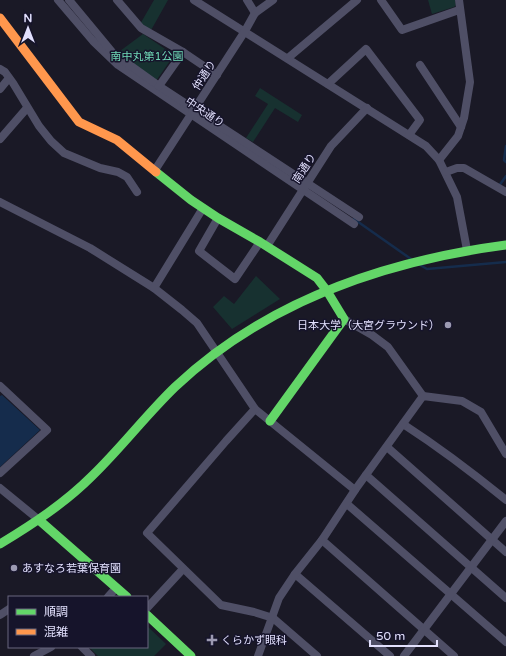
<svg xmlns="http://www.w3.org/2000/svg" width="506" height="656" font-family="'Varela Round','Noto Sans JP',sans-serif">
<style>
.green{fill:#173130}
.water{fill:#152c4c}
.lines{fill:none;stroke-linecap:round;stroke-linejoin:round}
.stream{stroke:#152c4c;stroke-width:2.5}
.street{stroke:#4f4f66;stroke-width:8}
.fast{stroke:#63d668;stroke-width:9}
.slow{stroke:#ff974d;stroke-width:9}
.poi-dot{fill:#9c9ab2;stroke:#16142b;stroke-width:1.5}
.labels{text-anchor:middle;stroke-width:3;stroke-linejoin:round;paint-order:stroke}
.park-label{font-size:11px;fill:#6fdab8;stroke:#16142b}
.street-label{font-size:11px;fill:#e2e0fd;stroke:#16142b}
.poi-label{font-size:11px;fill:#e2e0fd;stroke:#16142b;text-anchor:start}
</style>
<rect width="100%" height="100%" fill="#1a1926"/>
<g class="green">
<path d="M154,0h14l-18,32 -11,-6z"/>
<path d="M428,0h27l1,5 -2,2 -22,7z"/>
<path d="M143,34l31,21 -18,26 -40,-27z"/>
<path d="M260,88l42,27 -4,7 -23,-14 -22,34 -7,-4 22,-34 -13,-8z"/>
<path d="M256,276l24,23 -48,30 -19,-22 11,-11 10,8z"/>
<path d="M147,626l19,18 -12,12h-56l-9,-9h58z"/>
</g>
<path class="water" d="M2,395l38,35 -40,37v-71z"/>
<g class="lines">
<g class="stream">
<path d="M506,146l-2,14 2,2"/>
<path d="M499,186l7,-10"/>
<path d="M354,219l57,40"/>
<path d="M420,265l7,4 79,-7"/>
</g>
<g class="street">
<path d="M58,0l35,41 25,24 236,159"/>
<path d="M69,0l44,53 46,33 200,131"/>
<path d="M117,0l24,28 42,24 34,23"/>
<path d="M194,0l232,146 13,14 18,37 10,53"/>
<path d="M247,0l8,13"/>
<path d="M381,0l21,30 57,-20"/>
<path d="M288,58l69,-58"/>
<path d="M420,65l41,62"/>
<path d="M0,69l5,3 8,11 26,43 12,15 13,12 36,15 18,4 9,5 10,15"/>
<path d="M328,84l38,-35 54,71 -11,15"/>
<path d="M159,86l24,-34"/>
<path d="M0,89l9,-11"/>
<path d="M0,139l27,-31"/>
<path d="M439,160l19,-24 6,-18 6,-36 -11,-82"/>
<path d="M155,170l90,-139 10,-18 18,-13"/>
<path d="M446,172l11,-4h7l42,24"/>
<path d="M0,202l90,46 64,40 28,22 15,13 58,86 100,81"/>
<path d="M218,218l-19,33 36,28 25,-37"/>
<path d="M267,246l64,-100 36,-38"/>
<path d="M154,288l49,-80"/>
<path d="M344,319l28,16 16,12 35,49"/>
<path d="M0,386l47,44 -47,43"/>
<path d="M255,409l-29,32 -79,92 74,72 33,7 19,6 44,38"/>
<path d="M403,424c37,24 70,49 103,76"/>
<path d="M387,447l119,105"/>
<path d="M366,475l140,123"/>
<path d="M0,488l39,32"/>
<path d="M347,504l159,138"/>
<path d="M322,540l132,116"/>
<path d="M295,574l95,82"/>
<path d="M108,597l8,-9"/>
<path d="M147,608l36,-39"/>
<path d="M0,615l9,-6"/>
<path d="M82,647l9,9"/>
<path d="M34,656l17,-9"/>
<path d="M258,656l21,-58 16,-24 27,-34 33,-50 68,-94 39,5 19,11 25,42"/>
<path d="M404,656l102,-135"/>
</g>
<g class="fast">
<path d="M156,172l35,28 27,18 42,24 57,36 10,13 17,28 -74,102"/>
<path d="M39,520l88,77"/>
<path d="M0,544c33,-20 65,-41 92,-68 29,-28 54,-61 83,-89 90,-85 210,-126 331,-142"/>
<path d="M147,615l44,41"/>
</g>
<path class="slow" d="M0,18l79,104 38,18 39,32"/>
</g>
<g class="poi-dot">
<circle cx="448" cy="325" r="4"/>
<circle cx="14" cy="568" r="4"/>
<path d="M210 634h4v4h4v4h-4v4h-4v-4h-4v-4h4z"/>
</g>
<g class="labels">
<g class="park-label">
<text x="147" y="60">南中丸第1公園</text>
</g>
<g class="street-label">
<text transform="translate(204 75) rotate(-57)" y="4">仲通り</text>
<text transform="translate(205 112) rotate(34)" y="4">中央通り</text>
<text transform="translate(304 168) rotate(-57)" y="4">南通り</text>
</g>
<g class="poi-label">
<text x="440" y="329" text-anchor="end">日本大学（大宮グラウンド）</text>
<text x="22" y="572">あすなろ若葉保育園</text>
<text x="221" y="644">くらかず眼科</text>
</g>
</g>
<rect x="8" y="596" width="140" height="52" fill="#16142b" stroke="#68667f"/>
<rect x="16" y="609" width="20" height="6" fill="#63d668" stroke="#68667f"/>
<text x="44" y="616" font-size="12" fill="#e2e0fd">順調</text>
<rect x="16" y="629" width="20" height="6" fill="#ff974d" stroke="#68667f"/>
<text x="44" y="636" font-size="12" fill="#e2e0fd">混雑</text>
<g transform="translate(28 28)" stroke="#16142b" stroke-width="3" paint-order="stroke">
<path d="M0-3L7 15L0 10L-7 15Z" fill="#e2e0fd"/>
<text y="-6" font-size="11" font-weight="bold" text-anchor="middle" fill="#e2e0fd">N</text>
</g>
<path d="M370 640v6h67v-6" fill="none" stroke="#e2e0fd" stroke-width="2"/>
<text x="376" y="640" font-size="12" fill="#e2e0fd" stroke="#16142b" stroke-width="3" paint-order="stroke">50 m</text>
</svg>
